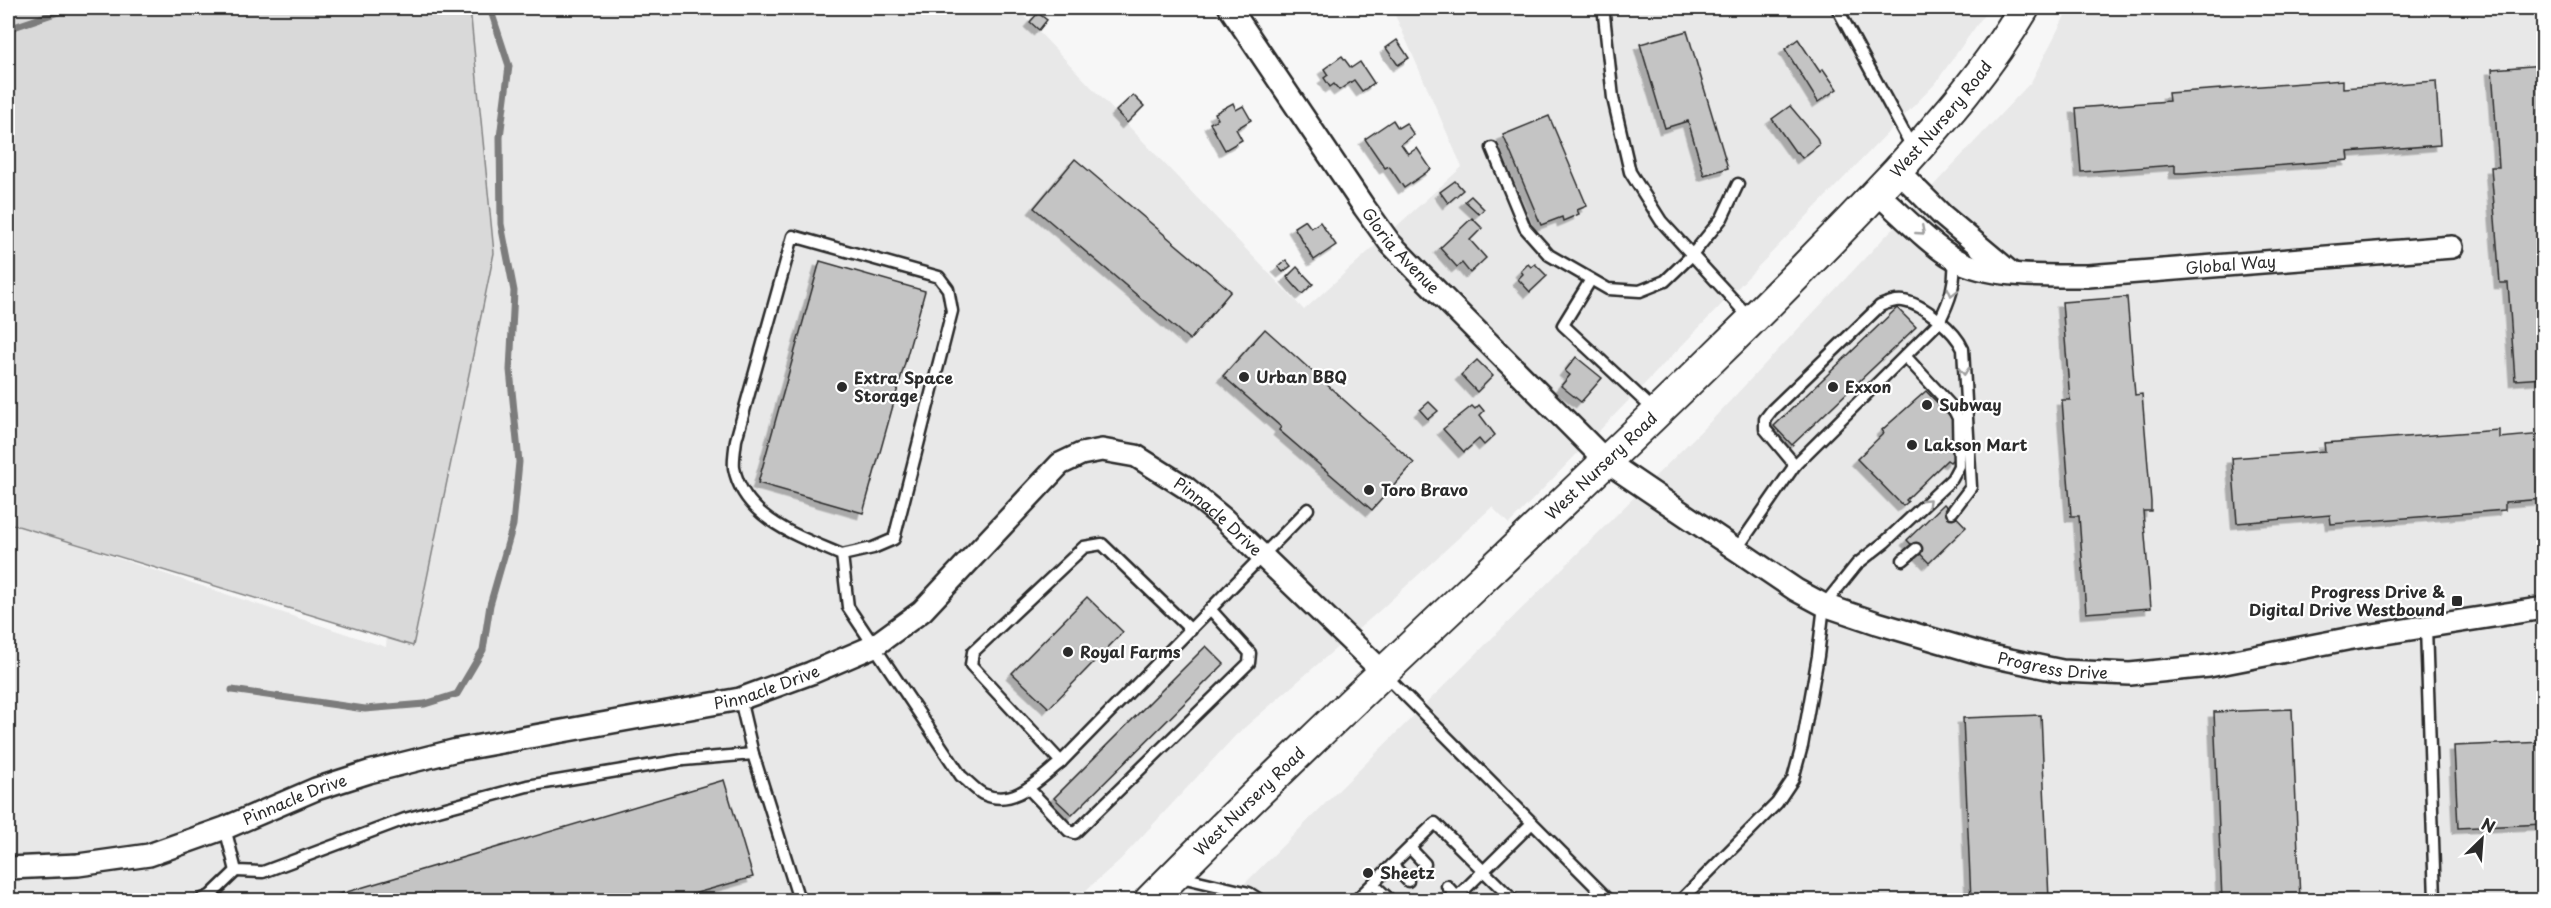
<svg xmlns="http://www.w3.org/2000/svg" width="2551" height="908" font-family="'Playpen Sans',sans-serif">
<style>
.built{fill:#e8e8e8}
.green{fill:#d9d9d9;stroke:#828282;stroke-width:1.5}
.lines{fill:none;stroke-linecap:round;stroke-linejoin:round}
.stream{stroke:#7b7b7b;stroke-width:7}
.building{fill:#c4c4c4;stroke:#2b2b2b;stroke-width:1.5;filter:url(#shadow)}
.lane-casing{stroke:#2b2b2b;stroke-width:15}
.street-casing{stroke:#2b2b2b;stroke-width:26}
.secondary-casing{stroke:#2b2b2b;stroke-width:34}
.lane{stroke:#fff;stroke-width:10}
.street{stroke:#fff;stroke-width:21}
.secondary{stroke:#fff;stroke-width:30}
.oneway{stroke:#a0a0a0}
.poi-dot{fill:#2b2b2b;stroke:#fff;stroke-width:2}
.labels{text-anchor:middle;stroke-width:4.5;stroke-linejoin:round;paint-order:stroke}
.street-label{font-size:16px;fill:#2b2b2b;stroke:#fff}
.poi-label{font-size:16px;font-weight:bold;fill:#2b2b2b;stroke:#fff;text-anchor:start}
</style>
<defs>
<filter id="shadow"><feDropShadow dx="-5.5" dy="5.5" stdDeviation="0" flood-color="#0004"/></filter>
</defs>
<rect width="100%" height="100%" fill="#f7f7f7"/>
<filter id="ink" filterUnits="userSpaceOnUse"><feTurbulence type="fractalNoise" baseFrequency=".0167" numOctaves="2"/><feDisplacementMap in="SourceGraphic" scale="12" xChannelSelector="R" yChannelSelector="G"/><feConvolveMatrix kernelMatrix="1 2 1 2 8 2 1 2 1" color-interpolation-filters="sRGB"/></filter>
<g filter="url(#ink)">
<g class="built">
<path d="M440,8h576l288,302 158,-143 -70,-159h597l-55,77 -425,439 -17,-17 -114,105 -142,123 -116,125 -45,40h-1067v-378l378,125z"/>
<path d="M2069,8h474v892h-1315l486,-482 317,-336z"/>
</g>
<path class="green" d="M8,8h462l24,245 -81,393 -405,-123z"/>
<g class="lines">
<g class="stream">
<path d="M8,29l62,-21"/>
<path d="M232,690l133,19 60,-5 32,-10 26,-44 7,-45 23,-80 6,-63 -9,-92 4,-79 -13,-67 -1,-87 9,-71 -19,-58"/>
</g>
</g>
<g class="building">
<path d="M1038,13l9,7 -8,10 -9,-8z"/>
<path d="M1687,31l41,137 -24,7 -16,-54 -23,7 -25,-84z"/>
<path d="M1798,39l22,33 3,-3 14,20 -19,13 -33,-53z"/>
<path d="M1397,40l12,18 -11,7 -12,-17z"/>
<path d="M1342,56l9,12 9,-6 14,21 -12,8 -8,-11 -15,10 -5,-6 -4,3 -6,-9 4,-3 -4,-6z"/>
<path d="M2544,65v313l-29,2 -7,-97h-8l-9,-116h8l-7,-98z"/>
<path d="M2343,80v8l93,-7 4,64 -92,7 1,8 -165,13h-9v-8l-94,7 -5,-64 93,-7 -1,-8z"/>
<path d="M1133,95l11,11 -17,17 -11,-12z"/>
<path d="M1233,103l3,7 7,-4 8,14 -15,9 6,11 -17,10 -15,-27 8,-4 -3,-6z"/>
<path d="M1790,106l27,32 2,7 -17,13 -4,-6 -2,1 -24,-34z"/>
<path d="M1549,116l38,90 -10,4 2,4 -9,4 -7,3 -1,-4 -21,8 -38,-90z"/>
<path d="M1393,120l5,8 8,-5 8,12 -13,9 7,10 9,-6 14,21 -27,19 -15,-22 -4,2 -20,-29z"/>
<path d="M1075,159l156,132 -41,49 -156,-132z"/>
<path d="M1455,181l8,9 -15,13 -8,-11z"/>
<path d="M1471,196l13,13 -5,5 -14,-13z"/>
<path d="M1472,218l10,10 -12,12 16,18 -16,15 -8,-10 -5,4 -17,-19z"/>
<path d="M1305,220l6,8 9,-6 16,23 -22,15 -20,-33z"/>
<path d="M1286,260l5,6 -8,6 -5,-5z"/>
<path d="M820,261l105,30 -62,222 -105,-30z"/>
<path d="M1528,264l3,3 4,-3 12,12 -17,16 -12,-13 5,-5 -2,-3z"/>
<path d="M1297,267l16,17 -11,10 -15,-17z"/>
<path d="M2127,297l8,98 7,-1 9,108v9h-8l8,97 -65,5 -7,-97h-8l-9,-116h8l-8,-98z"/>
<path d="M1897,308l19,19 -124,118 -18,-19z"/>
<path d="M1265,329l149,134 -42,47 -93,-80 2,-3 -58,-51z"/>
<path d="M1576,357l26,21 -21,24 -20,-16 9,-11 -5,-4z"/>
<path d="M1477,360l16,16 -16,16 -16,-17z"/>
<path d="M1926,391l26,27 1,41 -3,3 -3,-2 -41,40 2,2 -5,4 -46,-47 27,-26 -2,-3z"/>
<path d="M1429,402l9,9 -10,8 -8,-9z"/>
<path d="M1479,405l5,6 -4,4 15,20 -11,10 -5,-6 -15,13 -21,-23 29,-23 3,3z"/>
<path d="M2499,430v8l45,-4v65l-39,3v8l-174,14 -1,-9 -93,8 -5,-65 93,-7 -1,-8z"/>
<path d="M1944,504l22,23 -37,36 -22,-23z"/>
<path d="M1087,597l36,35 -74,76 -37,-35z"/>
<path d="M1206,646l18,18 -152,151 -18,-17z"/>
<path d="M2292,709l8,191h-78l-8,-188z"/>
<path d="M2041,715l8,185h-78l-8,-182z"/>
<path d="M2544,742v82l-86,4 -4,-82z"/>
<path d="M724,780l29,97 -81,23h-352z"/>
</g>
<g class="lines">
<g class="lane-casing">
<g id="lane">
<path d="M1606,8l-2,7 9,83 17,74 31,49 89,97"/>
<path d="M1837,8l76,141"/>
<path d="M1492,148l33,80 24,27 59,34 32,2 25,-10 27,-26 30,-37 16,-34"/>
<path d="M1590,281l-27,44 92,86"/>
<path d="M1795,465l-30,-36v-10l7,-9 108,-104c7,-3 15,-6 23,-5 21,3 52,30 60,48l8,138 -19,25"/>
<path d="M1736,550l59,-85 144,-143c11,-22 17,-38 15,-63"/>
<path d="M842,555l31,-7 21,-9 58,-228 -4,-22 -9,-12 -146,-41 -57,204c-1,9 -3,20 -2,28 10,51 66,69 108,87l6,52 113,169c7,5 14,14 22,18 31,14 55,-14 78,-32l247,-253"/>
<path d="M1903,560l13,-11"/>
<path d="M2426,627l9,273"/>
<path d="M1385,675l224,225"/>
<path d="M753,754l46,146"/>
<path d="M1061,762l-90,-97 2,-13 111,-105 18,-3 89,86"/>
<path d="M1028,788l41,43 6,2 174,-170 1,-10 -39,-43"/>
<path d="M225,828l11,43 27,1 142,-53 122,-33 156,-26 70,-6 -13,-55"/>
<path d="M1410,848l15,16"/>
<path d="M1392,865l16,16"/>
<path d="M1181,877l68,16 11,7"/>
<path d="M1373,884l17,16"/>
<path d="M1447,886l10,11"/>
<path d="M200,900l10,-4 26,-25"/>
<path d="M1356,900l79,-77 78,77"/>
<path d="M1454,900l78,-77"/>
<path d="M1681,900l96,-97 16,-24 9,-33 16,-90 6,-51 33,-41 28,-22 67,-63 7,-13 -1,-48 -5,-10 -48,-52"/>
</g>
</g>
<g class="street-casing">
<g id="street">
<path id="s1" d="M1230,8l134,199 26,36 29,30 188,189 189,128 28,15 53,18 109,32 76,16 68,3 79,-8 138,-27 197,-31"/>
<path d="M1897,170l45,45 68,57"/>
<path id="s2" d="M1877,193c22,19 53,52 78,66 33,19 95,17 133,17l364,-29"/>
<path id="s3" d="M8,868l70,-3 71,-10 76,-27 91,-39 53,-17 88,-22 283,-51 71,-26 63,-27 48,-35 138,-147 21,-10 21,-4 34,6 49,31 39,32 159,153"/>
</g>
</g>
<g class="secondary-casing">
<g id="secondary">
<path id="s4" d="M1150,900c183,-186 379,-361 566,-545 62,-60 122,-121 181,-184 47,-52 92,-103 127,-163"/>
</g>
</g>
<use href="#lane" class="lane"/>
<use href="#street" class="street"/>
<use href="#secondary" class="secondary"/>
</g>
<defs><path id="oneway-chevron" d="M-2-3.5L2.5 0L-2 3.5" fill="none" stroke-width="1.6" stroke-linecap="round" stroke-linejoin="round" transform="scale(1.5)"/></defs>
<g class="oneway">
<use href="#oneway-chevron" transform="translate(1921 231) rotate(41)"/>
<use href="#oneway-chevron" transform="translate(1952 292) rotate(104)"/>
<use href="#oneway-chevron" transform="translate(1964 371) rotate(87)"/>
<use href="#oneway-chevron" transform="translate(1927 502) rotate(-44)"/>
</g>
</g>
<g class="poi-dot">
<circle cx="1244" cy="377" r="6"/>
<circle cx="842" cy="387" r="6"/>
<circle cx="1833" cy="387" r="6"/>
<circle cx="1927" cy="405" r="6"/>
<circle cx="1912" cy="445" r="6"/>
<circle cx="1369" cy="490" r="6"/>
<rect x="2451" y="595" width="12" height="12" rx="3"/>
<circle cx="1068" cy="652" r="6"/>
<circle cx="1368" cy="873" r="6"/>
</g>
<g class="labels">
<g class="street-label">
<text dy="6" stroke="none"><textPath href="#s4" startOffset="1112">West Nursery Road</textPath></text>
<text dy="6" stroke="none"><textPath href="#s1" startOffset="297">Gloria Avenue</textPath></text>
<text dy="6" stroke="none"><textPath href="#s2" startOffset="381">Global Way</textPath></text>
<text dy="6" stroke="none"><textPath href="#s4" startOffset="626">West Nursery Road</textPath></text>
<text dy="6" stroke="none"><textPath href="#s3" startOffset="1342">Pinnacle Drive</textPath></text>
<text dy="6" stroke="none"><textPath href="#s1" startOffset="1090">Progress Drive</textPath></text>
<text dy="6" stroke="none"><textPath href="#s3" startOffset="784">Pinnacle Drive</textPath></text>
<text dy="6" stroke="none"><textPath href="#s3" startOffset="298">Pinnacle Drive</textPath></text>
<text dy="6" stroke="none"><textPath href="#s4" startOffset="140">West Nursery Road</textPath></text>
</g>
<g class="poi-label">
<text x="1256" y="383">Urban BBQ</text>
<text x="854" y="384">Extra Space<tspan x="854" dy="18">Storage</tspan></text>
<text x="1845" y="393">Exxon</text>
<text x="1939" y="411">Subway</text>
<text x="1924" y="451">Lakson Mart</text>
<text x="1381" y="496">Toro Bravo</text>
<text x="2445" y="598" text-anchor="end">Progress Drive &amp;<tspan x="2445" dy="18">Digital Drive Westbound</tspan></text>
<text x="1080" y="658">Royal Farms</text>
<text x="1380" y="879">Sheetz</text>
</g>
</g>
<rect width="2551" height="908" fill="none" stroke="#fff" stroke-width="30"/>
<rect x="15" y="15" width="2521" height="878" fill="none" stroke="#2b2b2b" stroke-width="2" filter="url(#ink)"/>
<g transform="translate(2482 839) rotate(25)" stroke="#ffffff" stroke-width="4.5" paint-order="stroke">
<path d="M0-4.5L10 22L0 15L-10 22Z" fill="#2b2b2b"/>
<text y="-9" font-size="16" font-weight="bold" text-anchor="middle" fill="#2b2b2b">N</text>
</g>
</svg>
